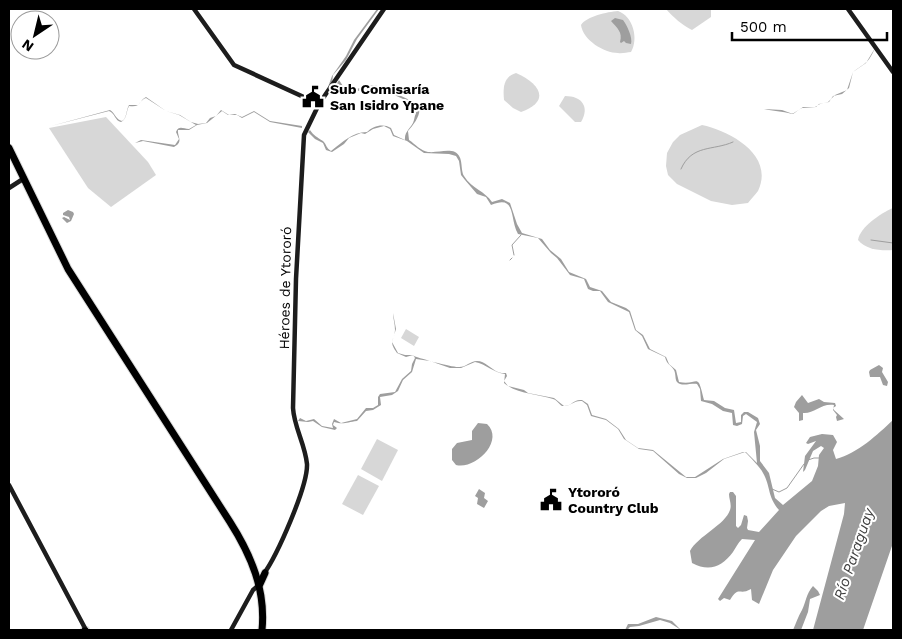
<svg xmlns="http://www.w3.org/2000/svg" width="902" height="639" font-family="'Work Sans',sans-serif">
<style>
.green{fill:#d7d7d7}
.water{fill:#9e9e9e}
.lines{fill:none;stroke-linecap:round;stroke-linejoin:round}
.stream{stroke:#9e9e9e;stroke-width:1}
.primary-casing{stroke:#dbdbdb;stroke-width:8}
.highway-casing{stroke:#dbdbdb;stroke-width:9}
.secondary{stroke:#1d1d1d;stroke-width:4.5}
.primary{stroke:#000;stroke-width:5}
.highway{stroke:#000;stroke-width:7}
.labels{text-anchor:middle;stroke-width:4;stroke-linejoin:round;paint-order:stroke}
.poi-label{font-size:14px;font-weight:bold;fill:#000;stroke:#fff;text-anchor:start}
.street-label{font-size:14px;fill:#000;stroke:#fff}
.water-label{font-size:15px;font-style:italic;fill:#3f3f3f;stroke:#fff}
</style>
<rect width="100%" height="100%" fill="#fff"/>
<g class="green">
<path d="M666,9h45v8l-19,13c-10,-5 -19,-13 -26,-21z"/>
<path d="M618,11c15,5 21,28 13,41 -4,0 -9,2 -13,1 -14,0 -35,-13 -37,-28 6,-9 26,-13 37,-14z"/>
<path d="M516,73c23,10 36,28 5,39l-8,-4 -9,-8c-1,-12 -1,-23 12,-27z"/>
<path d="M565,96c17,0 25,11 16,26h-6l-16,-16z"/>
<path d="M106,117l42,45 8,13 -45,32 -23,-19 -39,-60z"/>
<path d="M702,125c28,6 73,30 56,66 -3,4 -7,8 -10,12l-16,2 -21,-4 -34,-17 -9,-9 -2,-9 1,-13 6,-11 7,-7z"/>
<path d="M893,208v42c-11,1 -27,0 -35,-10 2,-13 23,-27 35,-32z"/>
<path d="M406,329l13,8 -5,9 -13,-8z"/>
<path d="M377,439l21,11 -16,31 -21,-12z"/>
<path d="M358,475l21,11 -16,29 -21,-11z"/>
</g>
<g class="water">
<path d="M377,9h2l-22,30 -11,21 -13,15 -1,8 -4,4 4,-11 14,-20 8,-16z"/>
<path d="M615,18l8,2c4,5 10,18 8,24l-5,-1 -2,-2 -3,2 -1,-1c3,-10 -3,-14 -9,-21z"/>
<path d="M875,48c-7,16 -9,14 -22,24l-4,16 -7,6 -9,2 -4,6 -10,2 -3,3 -14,1 -10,6c-10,-3 -19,-3 -28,-5l18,1 11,4 10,-7h12l5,-3 8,-2 7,-7 12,-5 6,-18 13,-9z"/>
<path d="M339,80l6,9c13,2 17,-3 28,-4 7,0 36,15 45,19 5,9 -4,20 -10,27l1,9c6,4 12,11 19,12 9,1 19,-3 27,0 9,5 5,17 9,24 8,13 21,15 28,26l10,-3 8,4 7,21 5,9 20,6 8,11 11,9 8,13 17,7 4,8 12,4 9,11 15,6 4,3 6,19 7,5 7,14 16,8 3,7 7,6 3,12c20,4 18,-12 25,18l10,1 11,7 9,2 2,13 5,-1v-7l3,-3h4l10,6 2,6 -4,6 4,16v15l9,12 6,25 8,7 29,-24 6,-15 1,-11 5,-7 -3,-2 -8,5 -8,19 -2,2 2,-16 11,-15 -8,3 -2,-1 4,-6 12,-3 11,1 4,7 -4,8 3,9c22,-6 41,-24 57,-39v123l-30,87h-50l31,-116 1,-11 -16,3 -8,5 -25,25 -23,34 -14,34 -7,-4 -1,-11c-12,7 -12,-4 -21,11l-6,-2 -4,3 -2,-2 37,-59 -13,-1c-4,4 -6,8 -9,13 -11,15 -24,20 -41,11l-2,-12c8,-15 35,-26 40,-41 2,-5 -1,-11 -1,-16l1,-2h3l3,4v30l2,2 3,-3 3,-10 3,1 1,5 -1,7 1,2 11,2 20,-22c-12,-14 -8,-23 -16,-37 -2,-5 -14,-17 -18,-21l-21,7 -18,14 -10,5h-9l-8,-4 -26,-23 -14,-2 -15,-10 -6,-10 -12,-9 -15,-4 -4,-11 -5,-4c-9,-1 -11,6 -20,5 -3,-2 -5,-6 -9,-7 -15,-5 -37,-5 -49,-16l1,-9c-11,-1 -19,-10 -30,-12l-14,6h-11l-20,-7 -14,-2 -4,13 -9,8 -5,11 -6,4 -12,2 1,8 -8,5 -7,1 -9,10c-10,1 -13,4 -23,1l-1,3 4,3 -2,2 -13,-3 -9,-6 -5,1 -10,-1 2,-3 6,3 8,-2 8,7 11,2 -1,-4 2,-5 7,4 16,-4 9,-11h7l5,-3v-8l2,-3 15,-2 7,-13 9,-8 1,-7 3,-6 -2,-3 -7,2 -9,-4c-9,-13 -3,-11 -2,-23 0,-6 -2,-12 -2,-17l3,16 -4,13 6,11 7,2h7c5,3 39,12 46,12 7,1 12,-6 19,-6 8,0 14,8 21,11 2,1 5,1 8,1l1,3 -3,5 4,5 16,4 4,3 26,5 10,8c8,0 9,-7 18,-6l6,4 4,11 14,4 13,10 7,11 12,8 15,2 33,27h9l28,-18 20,-7h3l11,11 -3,-31 3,-10 -11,-8 -3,2 -1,8 -5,2 -4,-1 -1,-12 -9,-2 -11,-7 -11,-3 -1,-12 -3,-5c-6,-1 -16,3 -20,-2 -2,-2 -1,-8 -3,-12 -4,-6 -7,-5 -9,-13l-17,-8 -6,-13 -7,-6 -6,-18 -21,-10 -8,-11h-7l-5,-2 -4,-10 -14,-4 -13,-17 -6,-5 -13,-15 -20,-4c-9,-16 -1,-40 -27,-29l-5,-8 -9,-3 -12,-14 -4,-5 -2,-14 -3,-5 -7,-2 -25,-1 -17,-12 -14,-5 -3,-7 -6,-3 -11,3 -8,5 -4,-1 -12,5 -5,6 -12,8 -6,-2 -3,-7 -8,-4 -7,-7 2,-2c4,6 7,7 13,11 4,4 3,7 8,10 12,-9 21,-19 36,-19 6,-6 16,-9 24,-4l3,7 11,5c-1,-9 7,-12 9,-20 1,-5 2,-8 4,-12 -2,-4 -40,-21 -46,-21 -3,0 -7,2 -11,3 -10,4 -17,1 -25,-5z"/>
<path d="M146,97l20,14 14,4 11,7 7,2 8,-1 4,-5 6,-2 5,-6 8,5 6,-1 7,3 12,-6 16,10 32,5v2l-32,-6 -16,-10 -12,6 -5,-3h-9l-6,-4 -15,12 -10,2 -8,5h-11c-1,6 6,12 -4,17l-31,-6 -8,2 6,-3 34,5 4,-6 -3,-7c3,-7 7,-3 13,-3l7,-4 -17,-10 -13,-4 -20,-13c-8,3 -5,10 -17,8 -3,6 -2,13 -8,16 -6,-1 -6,-9 -12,-11l-58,15 59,-16c5,3 6,10 12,11 5,-3 4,-11 7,-16h9l5,-6z"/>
<path d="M68,210l5,2 1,2 -3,7 -4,2 -5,-5 2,-1 6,3 -1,-3 -6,-2v-2z"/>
<path d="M879,365l4,3 -1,4 6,10 -1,4 -4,-1 -3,-8h-10l-1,-5 1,-2z"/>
<path d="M802,395l6,8 11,-4 5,3 11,1 1,3 -3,2 1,2 10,9 -7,2 -1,-4 1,-2 -4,-5 1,-5c-13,-2 -20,9 -31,8v7l-4,1v-8l-5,-6 2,-5z"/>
<path d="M478,423l9,1c18,17 -12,46 -31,41l-4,-5v-11l5,-6 15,-3v-9z"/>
<path d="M479,489l6,4 -1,5 4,3 -4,7 -7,-4 1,-6 -3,-2z"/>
<path d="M813,586l5,5 2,4 -10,4 -2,13 -7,18h-8c3,-7 5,-13 9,-20 4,-8 4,-16 11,-24z"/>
<path d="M656,617l16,4 9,9 -11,-7 -10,-3 -21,6 -9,1 -3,3h-2l3,-6h10z"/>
</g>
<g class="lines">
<g class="stream">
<path d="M681,169c11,-25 32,-18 52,-27"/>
<path d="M871,240l22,3"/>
<path d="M514,255l-2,-10 9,-10"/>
<path d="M510,260l2,-2"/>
<path d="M808,460l6,-2h5"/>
<path d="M772,489l7,3 8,-4 17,-24"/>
</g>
<g class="primary-casing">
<path id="primary" d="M84,630h2"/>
</g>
<g class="highway-casing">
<g id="highway">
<path d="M9,148l59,121 162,253c21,33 36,68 32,108"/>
<path d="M260,584l5,-11"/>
</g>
</g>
<g class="secondary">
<path d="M194,9l40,56 85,39"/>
<path d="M848,9l45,63"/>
<path d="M9,188l14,-9"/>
<path d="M9,485l77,145"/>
<path d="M263,575c14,-19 45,-89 44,-111 -2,-20 -13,-37 -14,-56l3,-129 8,-144 15,-31 65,-95"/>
<path d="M231,630l22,-40 6,-5"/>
</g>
<use href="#primary" class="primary"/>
<use href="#highway" class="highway"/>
</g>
<defs>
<g id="civic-bare" transform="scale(1.725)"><path d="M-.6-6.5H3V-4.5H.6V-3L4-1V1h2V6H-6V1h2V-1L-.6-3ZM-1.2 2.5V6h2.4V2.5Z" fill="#000" stroke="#fff" stroke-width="2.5" paint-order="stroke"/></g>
</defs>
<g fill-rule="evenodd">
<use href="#civic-bare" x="313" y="97"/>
<use href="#civic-bare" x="551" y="500"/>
</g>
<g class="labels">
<g class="poi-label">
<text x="330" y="94">Sub Comisaría<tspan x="330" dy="16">San Isidro Ypane</tspan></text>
<text x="568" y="497">Ytororó<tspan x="568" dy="16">Country Club</tspan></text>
</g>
<g class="street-label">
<text transform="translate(285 288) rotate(-89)" y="5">Héroes de Ytororó</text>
</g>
<g class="water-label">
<text transform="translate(854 554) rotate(-71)" y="5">Río Paraguay</text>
</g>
</g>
<rect width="902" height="639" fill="none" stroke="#000000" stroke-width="20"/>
<g transform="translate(35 35) rotate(215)"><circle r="24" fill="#ffffff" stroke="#999999"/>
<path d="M0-4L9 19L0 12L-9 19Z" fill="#000000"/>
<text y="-8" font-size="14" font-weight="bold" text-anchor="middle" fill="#000000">N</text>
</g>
<path d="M732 32v8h155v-8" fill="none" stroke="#000000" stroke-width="2.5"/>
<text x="740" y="32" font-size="15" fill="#000000" stroke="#ffffff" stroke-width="4" paint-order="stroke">500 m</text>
</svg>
